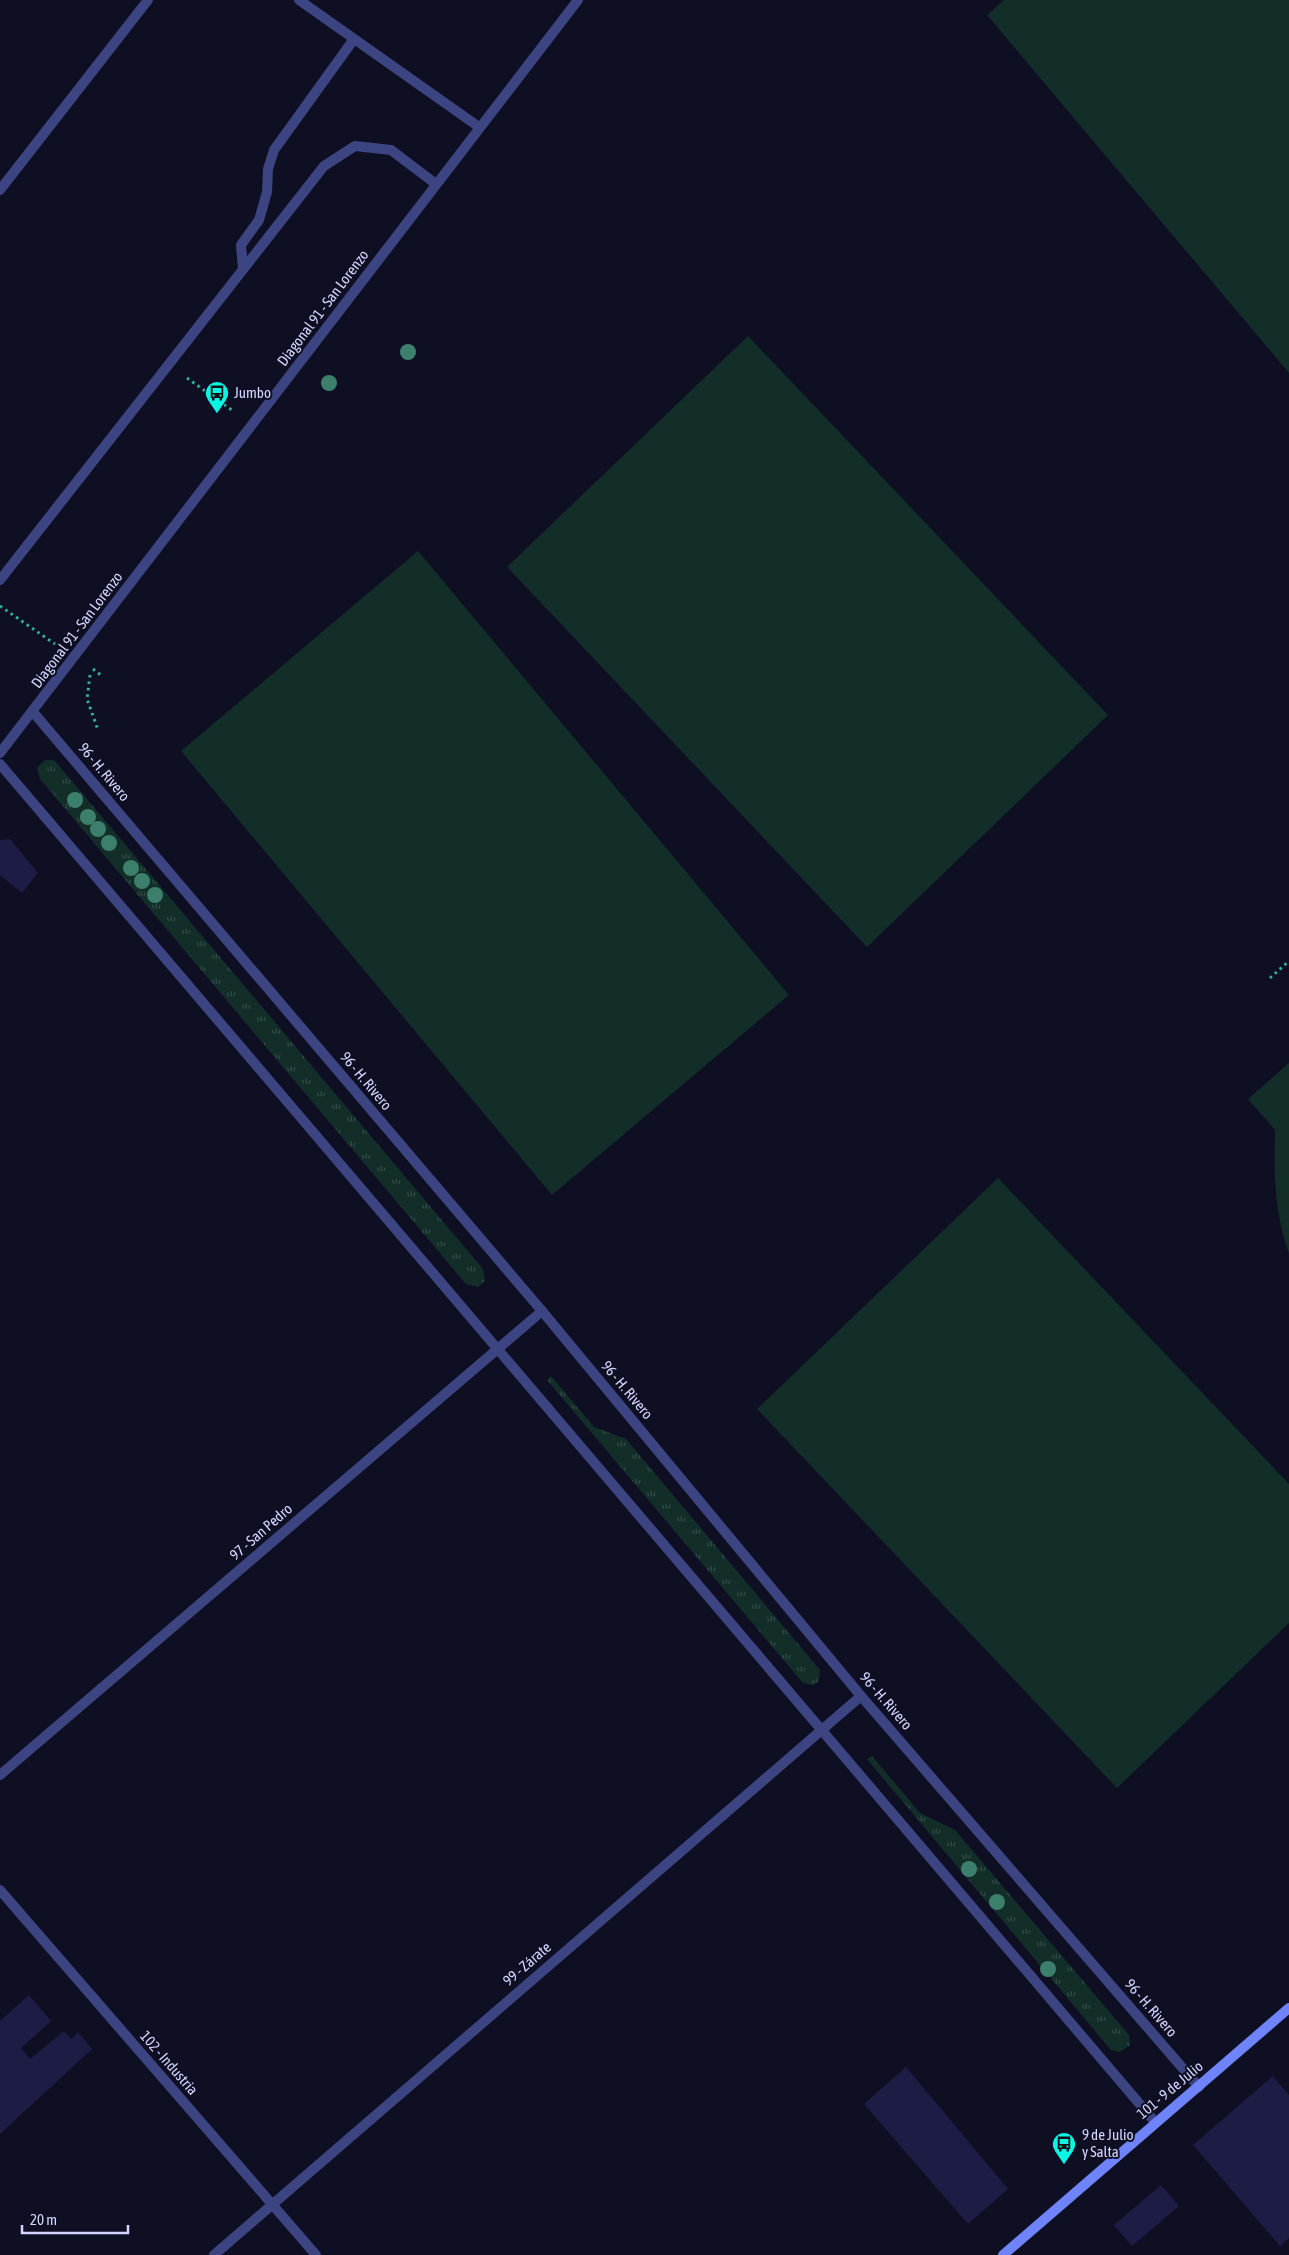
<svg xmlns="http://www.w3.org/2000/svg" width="1289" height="2255" font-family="'Asap Condensed',sans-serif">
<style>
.grass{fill:url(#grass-tufts)}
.pitch{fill:#132e28}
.building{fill:#1d1c45}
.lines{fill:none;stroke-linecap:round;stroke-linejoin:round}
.path{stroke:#33b295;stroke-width:3;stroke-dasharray:2.5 4;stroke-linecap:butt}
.lane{stroke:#3c4582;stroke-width:10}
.street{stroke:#3c4582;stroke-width:10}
.secondary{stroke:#6f83fa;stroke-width:10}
.tree{fill:#3d7f6d}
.labels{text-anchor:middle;stroke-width:4;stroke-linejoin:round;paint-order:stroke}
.street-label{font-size:15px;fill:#d4d6fe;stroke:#0f0f24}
.poi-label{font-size:15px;fill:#d4d6fe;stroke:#0f0f24;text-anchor:start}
</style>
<defs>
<pattern id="grass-tufts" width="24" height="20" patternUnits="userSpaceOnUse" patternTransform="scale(1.25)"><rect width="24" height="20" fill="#132e28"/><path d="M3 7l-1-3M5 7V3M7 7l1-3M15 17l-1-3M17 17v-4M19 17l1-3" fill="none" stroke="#344c48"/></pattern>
</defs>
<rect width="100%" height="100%" fill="#0f0f24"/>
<g class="grass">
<path d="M45,760h9l429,509 2,12 -7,6 -12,-3 -426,-505 -3,-11z"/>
<path d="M551,1376l43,51 32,12 194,231 -1,11 -6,4 -10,-2 -256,-303z"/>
<path d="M872,1756l48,57 35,17 174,205 1,10 -10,7 -9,-2 -244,-291z"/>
</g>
<g class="pitch">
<path d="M1004,0h285v373l-302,-358z"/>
<path d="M748,336l360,379 -241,232 -360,-380z"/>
<path d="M418,551l371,444 -237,200 -371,-444z"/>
<path d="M1289,1063v190c-15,-39 -15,-81 -14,-123l-27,-31z"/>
<path d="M998,1178l291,306v139l-172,165 -360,-379z"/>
</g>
<g class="building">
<path d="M10,839l28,34 -16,20 -22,-18v-35z"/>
<path d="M29,1995l22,26 -30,27 9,11 34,-28 7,8 7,-7 14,17 -92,85v-113z"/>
<path d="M906,2067l102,122 -40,35 -104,-120z"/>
<path d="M1273,2076l16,19v143l-9,8 -87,-101z"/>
<path d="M1161,2185l18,21 -47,40 -18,-21z"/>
</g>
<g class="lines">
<g class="path">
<path d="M187,378l46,33"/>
<path d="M0,606l55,38"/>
<path d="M93,669l9,7"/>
<path d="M90,675l-3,24 11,31"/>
<path d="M1270,978l19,-17"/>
</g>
<g class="lane">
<path d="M299,0l180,127"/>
<path d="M0,190l148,-190"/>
<path d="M243,269l-2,-24 18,-25 8,-28 1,-23 6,-19 80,-111"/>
<path d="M0,580l324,-414 31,-20 36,4 45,34"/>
</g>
<g class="street">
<path d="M33,712l509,599 319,385 338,391"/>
<path d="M0,753l578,-753"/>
<path d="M0,764l1155,1358"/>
<path d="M0,1775l542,-464"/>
<path d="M0,1890l316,365"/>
<path d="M214,2255l647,-559"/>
</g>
<path class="secondary" d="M1003,2255l286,-247"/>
</g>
<g class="tree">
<circle cx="408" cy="352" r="8"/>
<circle cx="329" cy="383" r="8"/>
<circle cx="75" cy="800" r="8"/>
<circle cx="88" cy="817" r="8"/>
<circle cx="98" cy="829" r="8"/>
<circle cx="109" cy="843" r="8"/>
<circle cx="131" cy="868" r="8"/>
<circle cx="142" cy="881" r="8"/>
<circle cx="155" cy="895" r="8"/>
<circle cx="969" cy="1869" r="8"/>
<circle cx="997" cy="1902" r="8"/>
<circle cx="1048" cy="1969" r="8"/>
</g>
<defs>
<g id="bus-pin" transform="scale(1.25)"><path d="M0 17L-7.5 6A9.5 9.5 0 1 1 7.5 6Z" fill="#09f5e5" stroke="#0f0f24"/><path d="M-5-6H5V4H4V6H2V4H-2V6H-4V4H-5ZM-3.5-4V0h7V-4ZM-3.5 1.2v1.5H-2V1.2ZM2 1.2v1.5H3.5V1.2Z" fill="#111"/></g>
</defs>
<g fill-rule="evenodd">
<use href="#bus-pin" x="217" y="393"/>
<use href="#bus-pin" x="1064" y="2144"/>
</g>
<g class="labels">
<g class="street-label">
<text transform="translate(323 308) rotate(-53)" y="5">Diagonal 91 - San Lorenzo</text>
<text transform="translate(77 630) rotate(-53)" y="5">Diagonal 91 - San Lorenzo</text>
<text transform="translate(104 772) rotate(50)" y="5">96 - H. Rivero</text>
<text transform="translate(366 1081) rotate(50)" y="5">96 - H. Rivero</text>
<text transform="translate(627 1390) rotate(50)" y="5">96 - H. Rivero</text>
<text transform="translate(261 1532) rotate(-41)" y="5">97 - San Pedro</text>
<text transform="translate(886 1701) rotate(49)" y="5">96 - H. Rivero</text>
<text transform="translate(527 1964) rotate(-41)" y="5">99 - Zárate</text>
<text transform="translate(1151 2008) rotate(49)" y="5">96 - H. Rivero</text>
<text transform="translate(169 2063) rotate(49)" y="5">102 - Industria</text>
<text transform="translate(1170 2090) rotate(-40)" y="5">101 - 9 de Julio</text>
</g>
<g class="poi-label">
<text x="234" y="398">Jumbo</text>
<text x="1082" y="2140">9 de Julio<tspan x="1082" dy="17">y Salta</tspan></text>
</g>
</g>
<path d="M22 2225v8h106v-8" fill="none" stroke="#d4d6fe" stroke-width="2.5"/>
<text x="30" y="2225" font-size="15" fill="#d4d6fe" stroke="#0f0f24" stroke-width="4" paint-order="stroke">20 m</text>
</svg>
